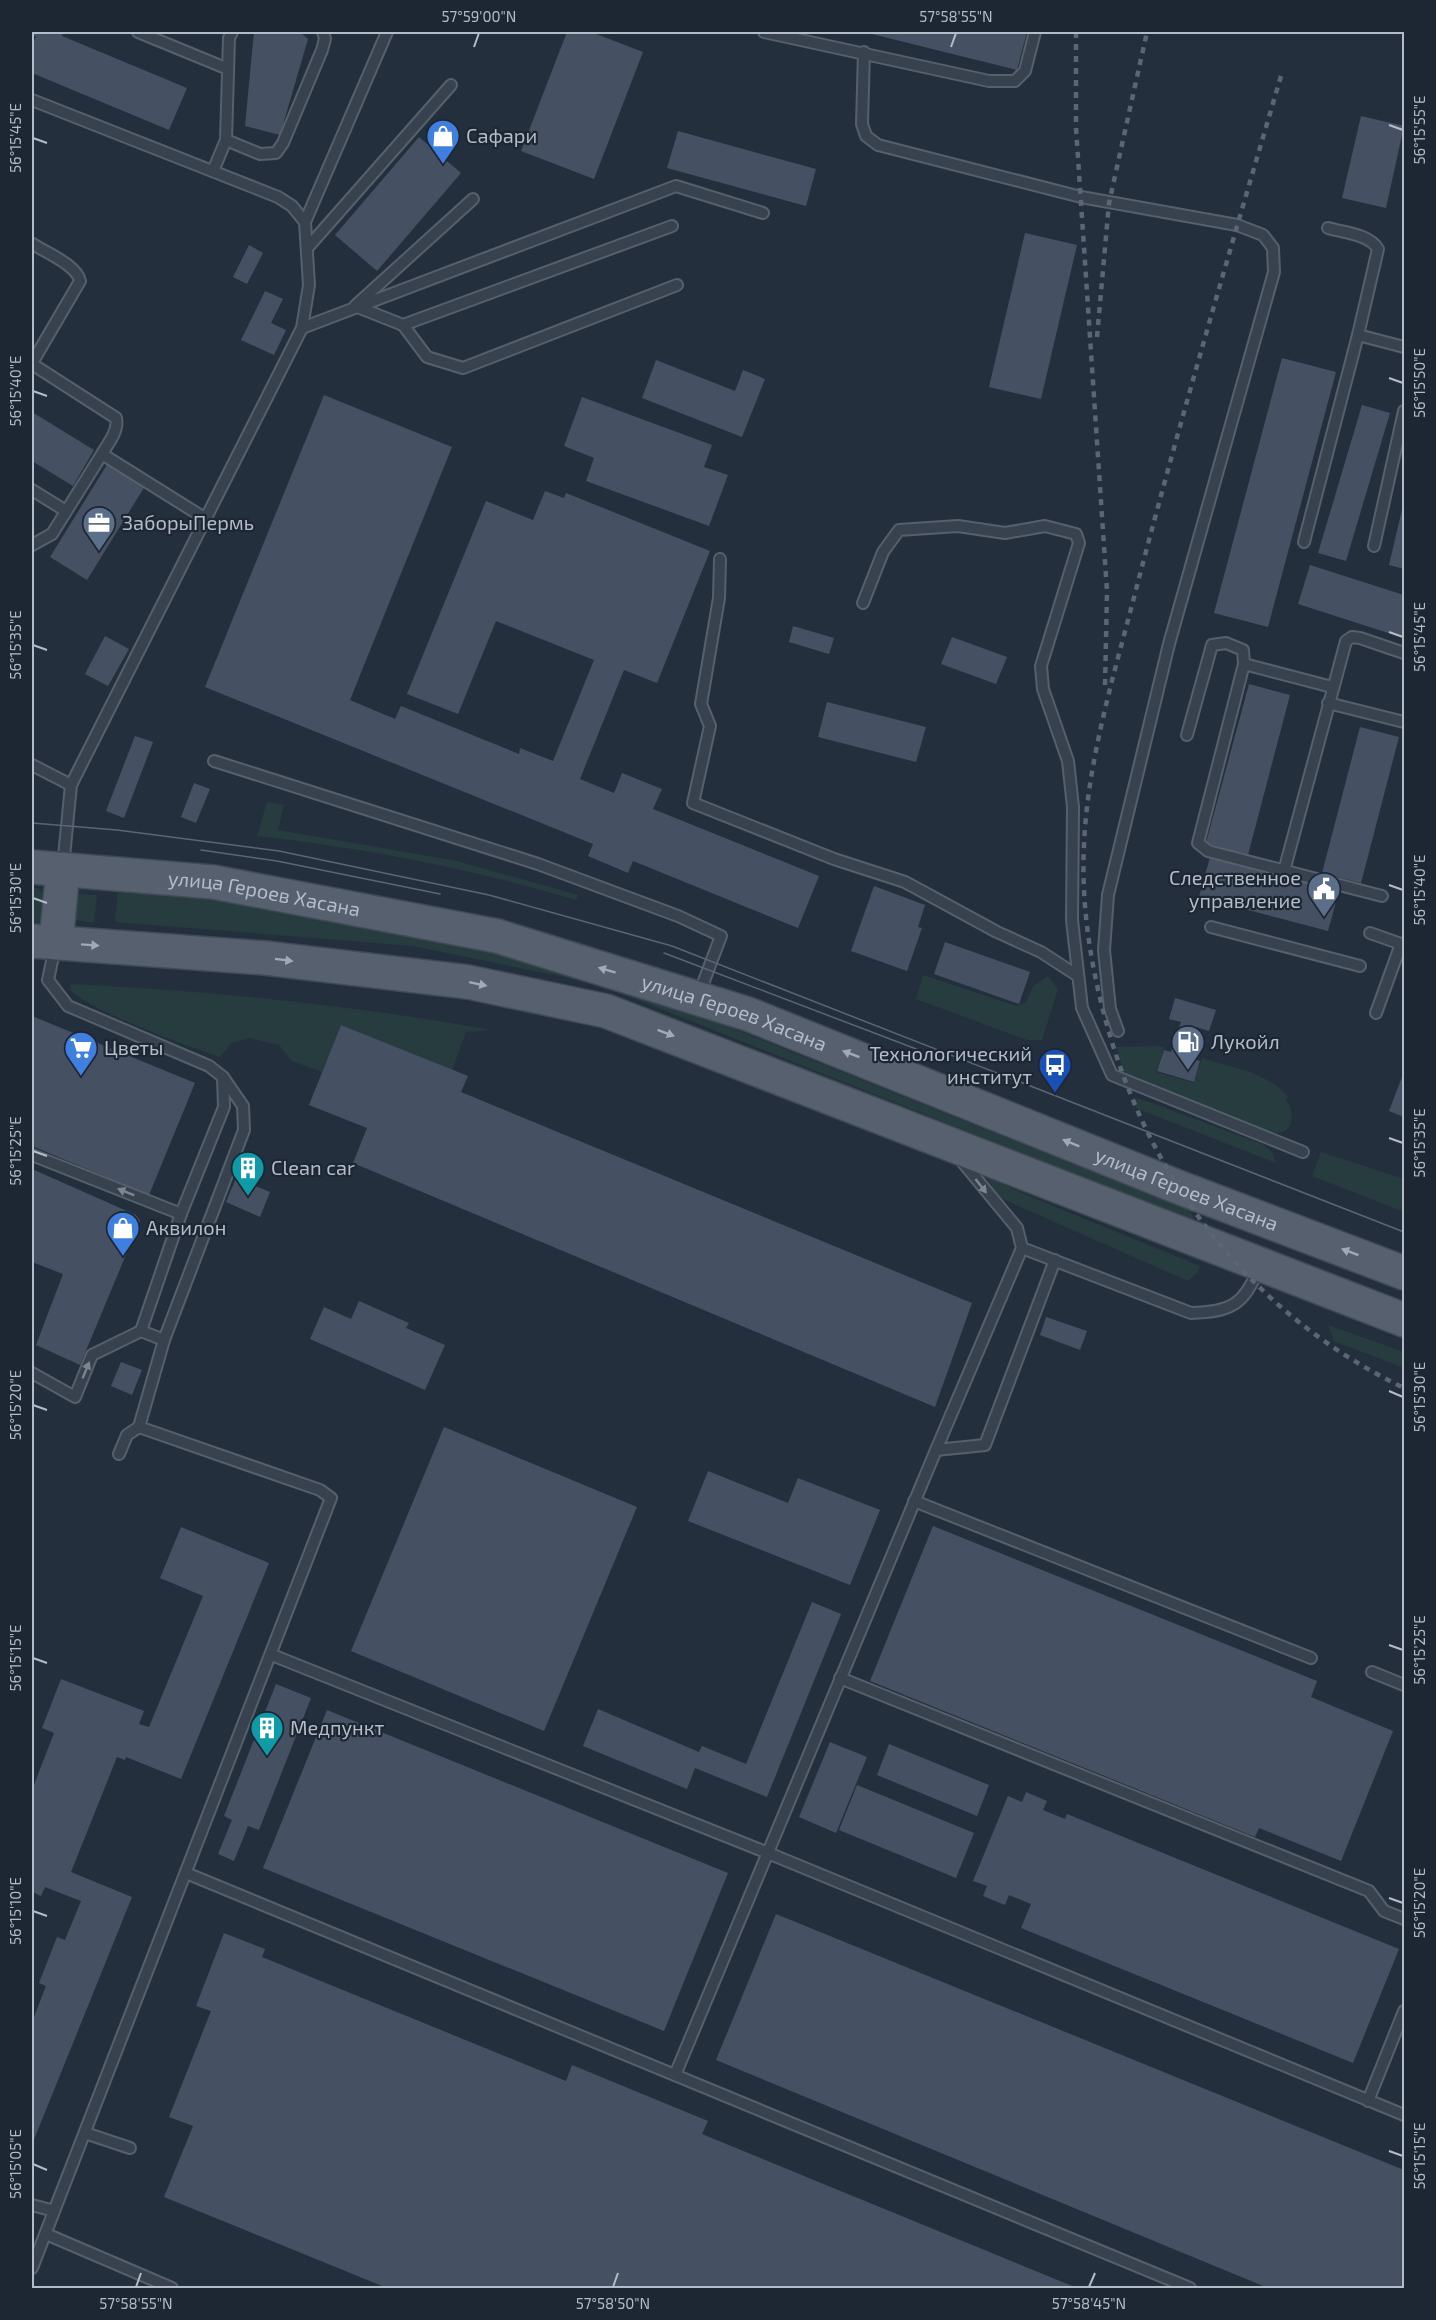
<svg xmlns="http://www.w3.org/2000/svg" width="1436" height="2320" font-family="'Exo 2',sans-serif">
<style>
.green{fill:#263c3f}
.building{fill:#455162}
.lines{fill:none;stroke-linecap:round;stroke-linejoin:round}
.service-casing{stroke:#565f6c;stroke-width:14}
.primary-casing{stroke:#414a57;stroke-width:36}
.service{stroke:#38414e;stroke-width:10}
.primary{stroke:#56606e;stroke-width:33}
.tram{stroke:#5a6575;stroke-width:1.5}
.rail{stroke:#5a6575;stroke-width:4.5;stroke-dasharray:6 6;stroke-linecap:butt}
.oneway{fill:#a1aab7}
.oneway2{fill:#7c8592}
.ticks{fill:none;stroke:#b4bcc9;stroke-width:2}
.labels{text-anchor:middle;stroke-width:4.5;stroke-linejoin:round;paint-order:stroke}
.poi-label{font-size:20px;fill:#b4bcc9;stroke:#1d2633;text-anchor:start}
.street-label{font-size:20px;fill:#b4bcc9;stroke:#1d2633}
.neatline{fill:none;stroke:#b4bcc9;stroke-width:2}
.ticks-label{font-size:15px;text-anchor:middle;fill:#b4bcc9}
</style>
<rect width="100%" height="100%" fill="#242f3e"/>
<g class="green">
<path d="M267,802l17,3 -6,25 179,31 121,34 -2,5c-103,-31 -211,-52 -319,-64z"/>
<path d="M32,888h6l7,8 -3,25 -8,7 -2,-1z"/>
<path d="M118,888l75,6 252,43 177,47 568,227 7,12 -569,-227 -50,-16 -165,-34 -298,-24z"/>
<path d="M74,894l23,1 -3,28 -23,-4z"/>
<path d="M923,975l93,31 10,-4 7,-16 15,-10 10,13 -16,51h-15l-111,-41z"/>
<path d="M71,984c141,7 281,21 421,46l-26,2 -14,38 -111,-45 -19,47 -30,-11 -13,-16 -30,-7 -17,5 -12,14c-31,-10 -129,-46 -150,-67z"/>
<path d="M1160,1046l4,1 -8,25 38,11 8,-25c28,9 68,15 86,39l-2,2c10,15 8,36 -14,34l-141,-53 -7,-5 -7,-28z"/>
<path d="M1133,1098l8,1 121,45 10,8 4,11 -140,-55z"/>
<path d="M1321,1152l83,27v33l-92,-36z"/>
<path d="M986,1176l38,18 176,72 -2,6 -10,9 -190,-84z"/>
<path d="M1328,1325l76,27v16l-70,-27z"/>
</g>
<g class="building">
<path d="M32,32h31l-1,4 125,52 -18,42 -137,-57v-26l4,-11h-4z"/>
<path d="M254,32h46l8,7 -28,96 -35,-9z"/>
<path d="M567,32h24l52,20 -49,127 -73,-28z"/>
<path d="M864,32h163l-10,38z"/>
<path d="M1361,116l43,10 -18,82 -44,-10z"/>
<path d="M678,131l138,38 -10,37 -139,-38z"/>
<path d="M419,137l42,36 -84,98 -42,-36z"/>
<path d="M1025,233l52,12 -36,154 -52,-12z"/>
<path d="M249,245l14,8 -16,31 -14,-7z"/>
<path d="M265,291l18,8 -12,24 15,7 -12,25 -33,-15z"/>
<path d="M1282,358l54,14 -68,255 -54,-14z"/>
<path d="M656,360l79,31 8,-21 22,9 -23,58 -100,-39z"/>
<path d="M324,395l128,52 -102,253 45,19 6,-13 118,48 1,-6 33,13 41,-101 -98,-39 -38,93 -51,-20 79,-193 47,19 12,-29 19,7 2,-5 144,58 -53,132 -33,-13 -44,109 34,14 8,-20 40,16 -9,20 166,67 -21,52 -165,-67 -5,12 -40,-17 5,-12 -388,-157z"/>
<path d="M582,397l130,48 -8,22 24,8 -19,51 -123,-45 8,-23 -30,-12z"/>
<path d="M1362,405l28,8 -44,148 -28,-8z"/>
<path d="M32,412l62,38 -21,36 -41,-25z"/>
<path d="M108,463l37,23 -58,94 -37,-23z"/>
<path d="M1404,501v68l-15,-4z"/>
<path d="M1310,565l94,30v43l-106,-34z"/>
<path d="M793,626l41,12 -5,16 -40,-12z"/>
<path d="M105,636l24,13 -21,37 -23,-12z"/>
<path d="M952,637l55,20 -11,27 -55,-20z"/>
<path d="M1249,684l41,11 -42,160 -42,-12z"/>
<path d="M827,702l99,25 -10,35 -98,-25z"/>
<path d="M1360,727l39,10 -38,146 -39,-10z"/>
<path d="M135,736l18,6 -29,76 -18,-7z"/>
<path d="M194,783l16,6 -14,34 -15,-6z"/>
<path d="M1210,857l129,34 -11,40 -129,-34z"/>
<path d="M874,886l51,19 -7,22 4,1 -15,43 -56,-20z"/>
<path d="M945,942l85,30 -11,32 -85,-30z"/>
<path d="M1175,998l41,12 -7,21 -13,-4 -9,30 13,4 -6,21 -37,-11 7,-21 7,2 10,-30 -12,-3z"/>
<path d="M32,1016l163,67 -46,112 -117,-49z"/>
<path d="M341,1025l127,51 -7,16 511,211 -37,104 -582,-244 14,-35 -58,-23z"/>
<path d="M1404,1072v45l-15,-6z"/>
<path d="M32,1169l104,46 4,6 -60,144 -44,-20 27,-71 -31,-12z"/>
<path d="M236,1178l34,14 -10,25 -34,-15z"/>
<path d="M359,1301l50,22 -3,5 39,17 -20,45 -115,-51 14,-32 27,12z"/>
<path d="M1046,1317l41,14 -7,19 -40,-15z"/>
<path d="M121,1362l21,8 -10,25 -21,-9z"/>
<path d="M444,1427l193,80 -93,224 -193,-80z"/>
<path d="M708,1471l80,32 10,-25 82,32 -30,75 -162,-64z"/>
<path d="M933,1526l384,155 -6,16 82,34 -52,130 -82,-33 -4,9 -385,-156z"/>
<path d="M181,1527l88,36 -88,216 -55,-22 -1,3 -8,-3 -46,115 61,25 -99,245 -1,-120 14,-36 -7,-3 18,-46 8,3 16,-39 -36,-14 -4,9 -9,-4v-102l22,-57 -12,-5 19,-49 83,32 -5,13 10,3 54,-131 -43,-18z"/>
<path d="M812,1602l29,12 -74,183 -72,-29 -8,21 -104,-43 15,-37 101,43 3,-6 44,18z"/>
<path d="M276,1684l35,14 -52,132 -11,-4 -14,35 -16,-7 14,-34 -8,-4z"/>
<path d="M327,1710l401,163 -64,158 -401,-163z"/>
<path d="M830,1742l37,15 -31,76 -37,-16z"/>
<path d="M889,1744l100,41 -12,31 -100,-41z"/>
<path d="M857,1785l117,48 -18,45 -117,-48z"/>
<path d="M1026,1792l21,9 -4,9 22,9 2,-5 332,135 -46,114 -332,-135 10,-24 -22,-9 -4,10 -22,-9 4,-10 -14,-5 35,-85 14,6z"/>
<path d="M776,1914l628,256v118h-136l-552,-228z"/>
<path d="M224,1933l41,16 -3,8 304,124 6,-16 136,56 -6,13 375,154h-690l-223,-91 29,-71 -24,-9 42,-106 -15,-5z"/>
</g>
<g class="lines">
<g class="service-casing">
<g id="service">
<path d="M138,32l90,37"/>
<path d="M764,32l225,49h26l10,-10 10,-39"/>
<path d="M864,52l-2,72 4,12 12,9 203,52 156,28 26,10 10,13 1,24 -105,372 -61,251 -4,55 6,59 8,22"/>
<path d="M32,100l246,97 14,9 13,16"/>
<path d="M226,140l34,14 16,-1 7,-10 39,-93 3,-11 -2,-7"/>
<path d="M213,171l13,-31 3,-102 3,-6"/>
<path d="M473,199l-118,107 48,19 269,-99"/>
<path d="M1328,228c17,5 41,6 50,21l-20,86 46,12"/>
<path d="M309,246l142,-161"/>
<path d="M403,325l24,32 36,11 214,-83"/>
<path d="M302,328l374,-142 87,27"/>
<path d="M32,363l48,-82c-3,-16 -34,-28 -47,-37"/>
<path d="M32,364l84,54c3,13 -8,25 -14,36"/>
<path d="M32,490l34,21"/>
<path d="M1304,542l54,-207"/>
<path d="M32,545l20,-11 50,-80 104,65"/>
<path d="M1374,546l30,-135"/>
<path d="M720,559l-1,39 -18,106 9,22 -17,77 141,56 71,23 92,50 44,20 37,24"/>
<path d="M863,603l20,-51 16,-22 59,-4 47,7 40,-7 31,8 3,9 -38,123 2,23 25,72 5,46 -1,113 10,88 30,67 191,77"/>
<path d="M1244,664l88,23"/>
<path d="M1328,703l76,19"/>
<path d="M1187,735l25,-90 14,-2 17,7 1,14 -46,179 10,8 174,45"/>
<path d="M214,761l324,103 140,52 43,20 -22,58"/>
<path d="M32,765l39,20"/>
<path d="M63,867l8,-82 231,-457 7,-43 -4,-63 82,-190"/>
<path d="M1284,871l62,-230 6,-4 8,1 44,15"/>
<path d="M1211,927l149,39"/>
<path d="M1370,933l34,12"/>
<path d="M55,947l-7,33 20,26 141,60 14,11 20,29 1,24 -80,210"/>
<path d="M1376,1013l25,-69"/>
<path d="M32,1155l149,59"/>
<path d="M960,1159l57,69 5,20 -86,202 49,-5 70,-185"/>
<path d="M1022,1248l169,65c39,-1 54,-8 68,-46"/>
<path d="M32,1373l43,24 17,-42 49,-24"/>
<path d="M119,1454l8,-19 12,-8"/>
<path d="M914,1501l397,157"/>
<path d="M272,1655l496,198 636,262"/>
<path d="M1372,1672l32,13"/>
<path d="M840,1678l529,213 15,20 20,8"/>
<path d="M186,1873l1004,415"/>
<path d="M675,2075l261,-625"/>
<path d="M1368,2101l36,-90"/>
<path d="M85,2133l45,15"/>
<path d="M32,2205l22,6"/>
<path d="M46,2234l126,54"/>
<path d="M32,2268l299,-770 -11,-8 -181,-63 25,-87 -23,-9 40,-117 43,-107 -1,-30"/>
</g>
</g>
<g class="primary-casing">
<g id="primary">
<path id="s1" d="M32,867l181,15 284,54 251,78 430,173 226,86"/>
<path d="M32,941l233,17 203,24 138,29 798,309"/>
<path d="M56,943l7,-74"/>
</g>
</g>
<use href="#service" class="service"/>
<use href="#primary" class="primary"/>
<g class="tram">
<path d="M32,823l85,7 162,21 210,44 183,51 732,286"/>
<path d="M201,850l76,11 163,33"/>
<path d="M664,953l255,97"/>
</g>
<g class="rail">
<path d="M1076,32v96l31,463 -2,96"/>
<path d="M1281,76c-49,167 -98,334 -142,502 -22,87 -51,177 -55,266 -3,60 6,117 21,174 44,164 146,296 299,370"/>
<path d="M1097,337l12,-134 38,-171"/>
</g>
</g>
<defs><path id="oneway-solid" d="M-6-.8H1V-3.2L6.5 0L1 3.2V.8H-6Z" transform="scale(1.5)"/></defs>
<g class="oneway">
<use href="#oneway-solid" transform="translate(90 945) rotate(4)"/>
<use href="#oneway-solid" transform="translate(284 960) rotate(7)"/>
<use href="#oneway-solid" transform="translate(607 970) rotate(-163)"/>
<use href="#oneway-solid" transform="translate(478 984) rotate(12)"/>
<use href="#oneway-solid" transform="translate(666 1033) rotate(21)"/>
<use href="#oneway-solid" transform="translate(851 1054) rotate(-159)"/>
<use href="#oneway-solid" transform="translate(1071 1143) rotate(-158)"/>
<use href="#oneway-solid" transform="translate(1350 1252) rotate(-159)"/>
</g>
<g class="oneway2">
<use href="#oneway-solid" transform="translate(981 1186) rotate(52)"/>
<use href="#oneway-solid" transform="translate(126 1192) rotate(-158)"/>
<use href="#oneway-solid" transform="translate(86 1370) rotate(-68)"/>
</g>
<path class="ticks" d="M474,47l5,-14M951,47l5,-14M1389,125l14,5M33,138l14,5M1389,378l14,5M33,391l14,5M1389,632l14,5M33,645l14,5M1389,885l14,5M33,898l14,5M1389,1138l14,5M33,1151l14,5M1389,1391l14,6M33,1405l14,5M1389,1645l14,5M33,1658l14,5M1389,1898l14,5M33,1911l14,5M1389,2151l14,5M33,2164l14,6M136,2287l5,-14M613,2287l5,-14M1089,2287l6,-14"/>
<defs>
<g id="shop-pin" transform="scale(1.725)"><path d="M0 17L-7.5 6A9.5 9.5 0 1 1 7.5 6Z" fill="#3f7fe0" stroke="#1d2633"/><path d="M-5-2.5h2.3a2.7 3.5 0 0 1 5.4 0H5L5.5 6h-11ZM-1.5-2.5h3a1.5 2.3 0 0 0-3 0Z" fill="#fff"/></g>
<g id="office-pin" transform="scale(1.725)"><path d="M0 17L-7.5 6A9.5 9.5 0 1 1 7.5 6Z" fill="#5c6f8a" stroke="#1d2633"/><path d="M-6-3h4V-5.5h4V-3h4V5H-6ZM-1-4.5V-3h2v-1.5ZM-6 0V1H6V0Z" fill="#fff"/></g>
<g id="civic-pin" transform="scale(1.725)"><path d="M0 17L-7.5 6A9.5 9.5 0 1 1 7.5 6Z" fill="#5c6f8a" stroke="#1d2633"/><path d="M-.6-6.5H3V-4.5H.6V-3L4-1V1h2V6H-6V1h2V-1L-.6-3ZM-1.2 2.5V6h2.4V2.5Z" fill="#fff"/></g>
<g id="fuel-pin" transform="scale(1.725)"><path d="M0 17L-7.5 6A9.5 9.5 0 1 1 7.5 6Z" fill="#5c6f8a" stroke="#1d2633"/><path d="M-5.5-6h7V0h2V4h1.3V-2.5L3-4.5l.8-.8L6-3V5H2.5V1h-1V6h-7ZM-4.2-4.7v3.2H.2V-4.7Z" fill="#fff"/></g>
<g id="supermarket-pin" transform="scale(1.725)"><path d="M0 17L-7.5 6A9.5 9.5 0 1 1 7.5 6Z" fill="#3f7fe0" stroke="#1d2633"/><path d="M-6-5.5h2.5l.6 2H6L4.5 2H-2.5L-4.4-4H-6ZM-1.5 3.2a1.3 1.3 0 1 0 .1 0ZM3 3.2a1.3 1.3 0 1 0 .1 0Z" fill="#fff"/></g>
<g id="bus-pin" transform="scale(1.725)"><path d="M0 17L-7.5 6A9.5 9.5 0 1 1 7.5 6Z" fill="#1a4fb4" stroke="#1d2633"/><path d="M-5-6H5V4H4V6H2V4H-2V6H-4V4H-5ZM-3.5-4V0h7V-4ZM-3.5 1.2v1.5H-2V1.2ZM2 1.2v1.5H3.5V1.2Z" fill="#fff"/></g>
<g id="building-pin" transform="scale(1.725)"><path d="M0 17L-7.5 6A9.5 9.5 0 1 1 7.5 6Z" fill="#0f9aa8" stroke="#1d2633"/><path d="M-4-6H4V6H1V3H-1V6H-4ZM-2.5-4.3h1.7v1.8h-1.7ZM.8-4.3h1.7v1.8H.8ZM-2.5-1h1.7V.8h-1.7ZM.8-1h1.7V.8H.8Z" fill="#fff"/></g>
</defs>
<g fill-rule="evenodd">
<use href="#shop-pin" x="443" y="136"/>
<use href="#office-pin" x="99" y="523"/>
<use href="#civic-pin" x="1324" y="889"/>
<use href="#fuel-pin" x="1188" y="1042"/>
<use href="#supermarket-pin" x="81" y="1048"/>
<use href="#bus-pin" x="1055" y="1065"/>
<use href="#building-pin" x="248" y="1168"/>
<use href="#shop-pin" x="123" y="1228"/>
<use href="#building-pin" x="267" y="1728"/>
</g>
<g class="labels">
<g class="poi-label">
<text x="466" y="143">Сафари</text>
<text x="122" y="530">ЗаборыПермь</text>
<text x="1301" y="885" text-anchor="end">Следственное<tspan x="1301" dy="23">управление</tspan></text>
<text x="1211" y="1049">Лукойл</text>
<text x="104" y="1055">Цветы</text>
<text x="1032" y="1061" text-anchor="end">Технологический<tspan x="1032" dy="23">институт</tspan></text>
<text x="271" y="1175">Clean car</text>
<text x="146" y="1235">Аквилон</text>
<text x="290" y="1735">Медпункт</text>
</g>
<g class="street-label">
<text dy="7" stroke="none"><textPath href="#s1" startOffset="234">улица Героев Хасана</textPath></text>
<text dy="7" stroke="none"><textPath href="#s1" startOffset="720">улица Героев Хасана</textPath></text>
<text dy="7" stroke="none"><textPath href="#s1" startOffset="1206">улица Героев Хасана</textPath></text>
</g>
</g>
<rect width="1436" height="2320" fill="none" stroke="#1d2633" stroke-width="66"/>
<rect x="33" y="33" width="1370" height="2254" class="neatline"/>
<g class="ticks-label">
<text x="479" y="22">57°59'00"N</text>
<text x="956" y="22">57°58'55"N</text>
<text transform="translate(1420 130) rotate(-90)" y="5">56°15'55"E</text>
<text transform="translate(16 138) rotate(-90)" y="5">56°15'45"E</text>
<text transform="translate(1420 383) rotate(-90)" y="5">56°15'50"E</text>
<text transform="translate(16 391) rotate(-90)" y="5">56°15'40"E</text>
<text transform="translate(1420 637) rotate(-90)" y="5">56°15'45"E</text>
<text transform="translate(16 645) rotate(-90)" y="5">56°15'35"E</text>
<text transform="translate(1420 890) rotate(-90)" y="5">56°15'40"E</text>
<text transform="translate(16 898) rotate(-90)" y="5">56°15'30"E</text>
<text transform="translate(1420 1143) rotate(-90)" y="5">56°15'35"E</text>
<text transform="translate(16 1151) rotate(-90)" y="5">56°15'25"E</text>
<text transform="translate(1420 1397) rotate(-90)" y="5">56°15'30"E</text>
<text transform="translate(16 1405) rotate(-90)" y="5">56°15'20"E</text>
<text transform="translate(1420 1650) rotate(-90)" y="5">56°15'25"E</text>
<text transform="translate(16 1658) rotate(-90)" y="5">56°15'15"E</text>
<text transform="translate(1420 1903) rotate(-90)" y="5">56°15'20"E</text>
<text transform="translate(16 1911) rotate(-90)" y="5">56°15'10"E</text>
<text transform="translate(1420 2156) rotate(-90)" y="5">56°15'15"E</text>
<text transform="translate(16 2164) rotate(-90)" y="5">56°15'05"E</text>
<text x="136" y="2309">57°58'55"N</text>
<text x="613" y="2309">57°58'50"N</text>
<text x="1089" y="2309">57°58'45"N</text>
</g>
</svg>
